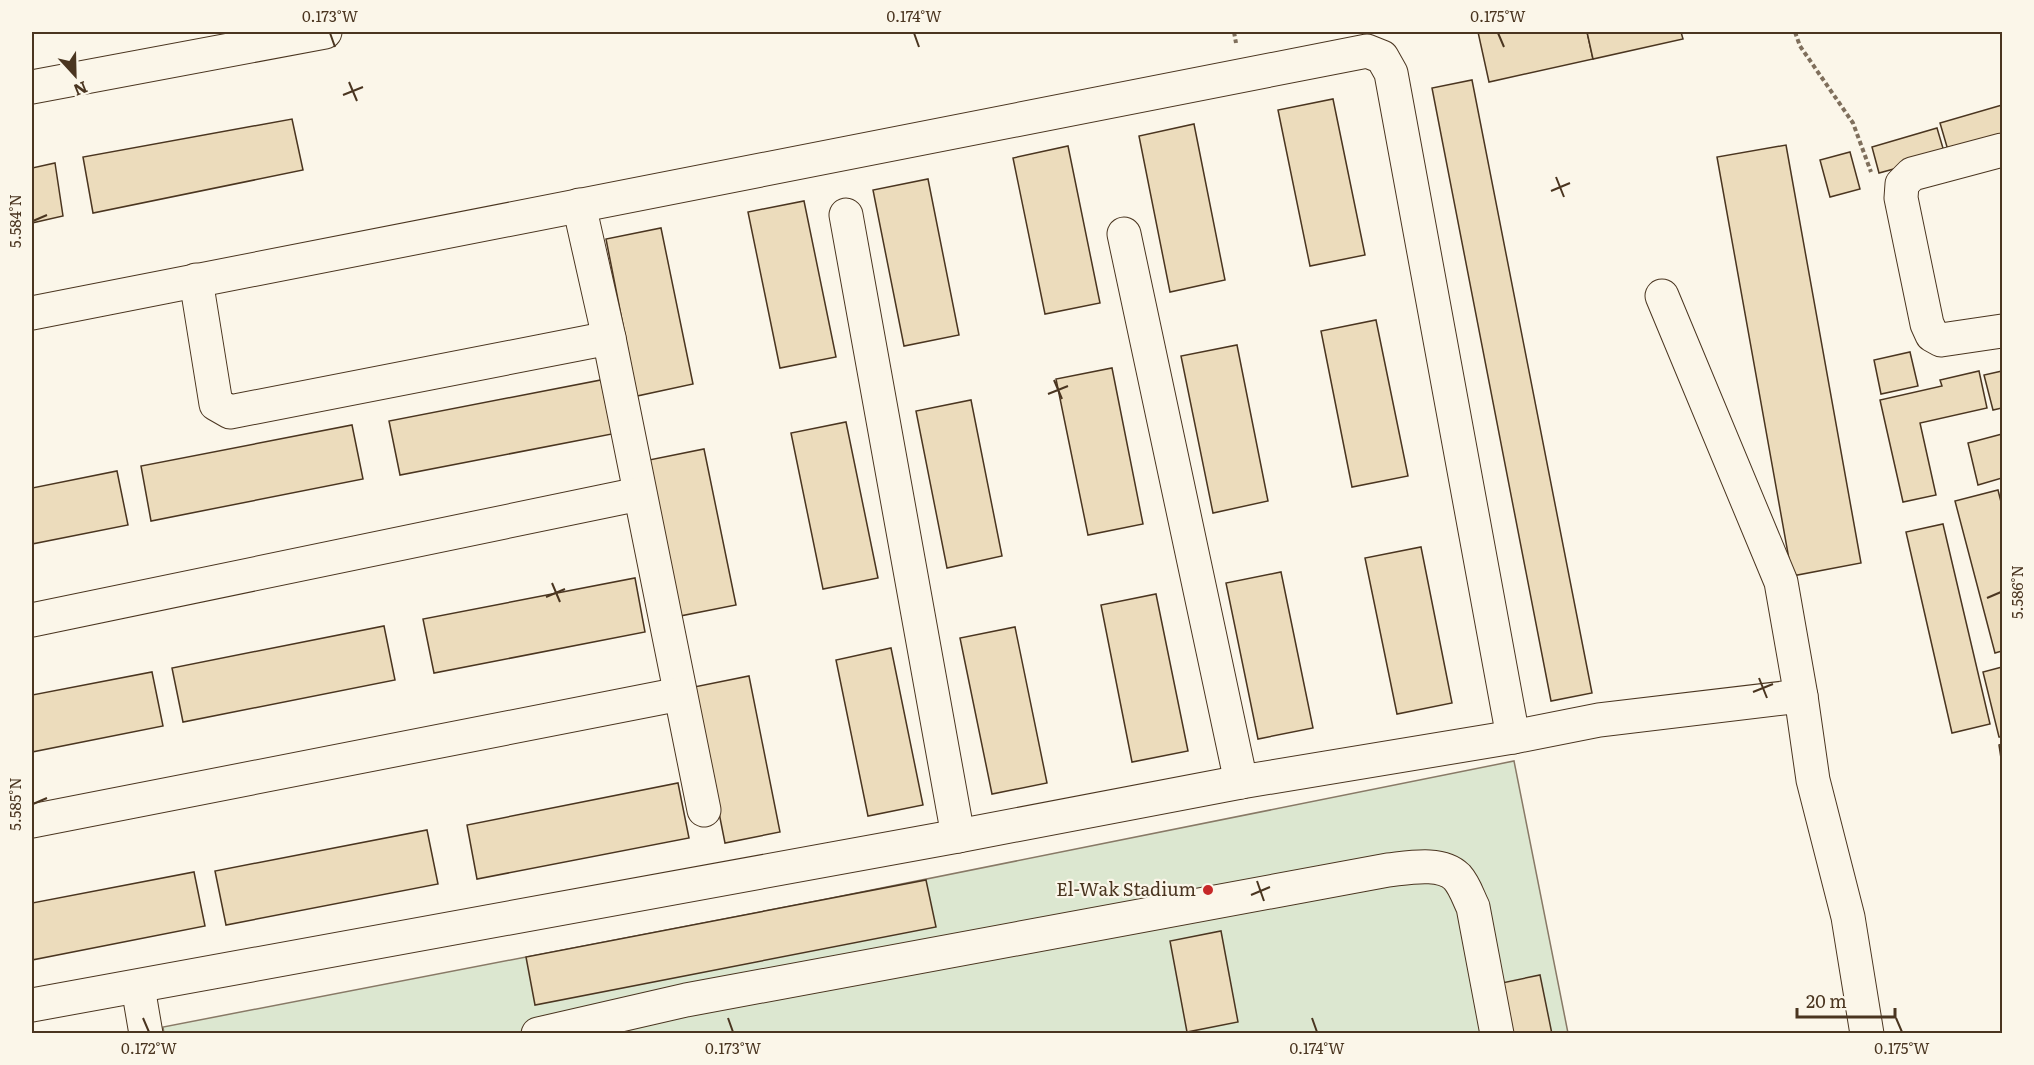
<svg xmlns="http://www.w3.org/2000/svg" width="2034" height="1065" font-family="Literata,serif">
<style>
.green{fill:#dce7d0;stroke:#887966;stroke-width:1.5}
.building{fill:#ecdcbc;stroke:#4a3520;stroke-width:1.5}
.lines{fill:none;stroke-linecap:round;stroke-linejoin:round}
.minor-casing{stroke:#4a3520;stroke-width:35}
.path{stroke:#7f6f5c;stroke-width:4;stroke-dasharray:4.5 3;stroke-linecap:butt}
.minor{stroke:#fbf6e9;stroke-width:33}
.ticks{fill:none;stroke:#4a3520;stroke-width:2}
.poi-dot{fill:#c62828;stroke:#fbf6e9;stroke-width:2}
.labels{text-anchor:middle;stroke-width:4.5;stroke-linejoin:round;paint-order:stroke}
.poi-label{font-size:18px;fill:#4a3520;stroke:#fbf6e9;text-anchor:end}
.neatline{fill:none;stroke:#4a3520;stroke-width:2}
.ticks-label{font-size:15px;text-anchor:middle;fill:#4a3520}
</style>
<rect width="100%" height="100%" fill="#fbf6e9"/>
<path class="green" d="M1514,761l54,272 -1404,1 -1,-7 664,-128z"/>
<g class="building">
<path d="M1478,32h109l6,27 -104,23z"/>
<path d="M1587,32h94l2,7 -90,20z"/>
<path d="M1472,80l120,613 -41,8 -119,-613z"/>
<path d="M1333,99l32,156 -55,11 -32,-156z"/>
<path d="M2002,105v37l-52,15 -10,-34z"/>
<path d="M292,119l11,51 -210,43 -10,-56z"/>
<path d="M1194,124l31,156 -55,12 -31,-156z"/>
<path d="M1937,128l8,27 -66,18 -7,-26z"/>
<path d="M1786,145l75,418 -69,13 -75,-419z"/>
<path d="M1068,146l32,157 -55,11 -32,-156z"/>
<path d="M1850,152l10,37 -30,8 -10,-37z"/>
<path d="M55,163l8,53 -31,7v-55z"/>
<path d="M928,179l31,156 -55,11 -31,-156z"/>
<path d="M804,201l32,156 -56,11 -32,-156z"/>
<path d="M661,228l32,156 -56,12 -31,-157z"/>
<path d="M1376,320l32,156 -56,11 -31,-156z"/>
<path d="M1237,345l31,156 -55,12 -32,-157z"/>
<path d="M1910,352l8,34 -37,8 -7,-34z"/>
<path d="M1112,368l31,156 -55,11 -32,-156z"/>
<path d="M1979,371l8,37 -67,15 16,72 -33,7 -23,-102 62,-14 -2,-6z"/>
<path d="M2002,371v37l-9,2 -9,-35z"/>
<path d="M601,380l11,54 -212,41 -11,-54z"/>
<path d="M971,400l31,156 -55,12 -31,-157z"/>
<path d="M846,422l32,156 -55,11 -32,-156z"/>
<path d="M352,425l11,54 -212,42 -10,-55z"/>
<path d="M2002,434v44l-24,7 -10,-42z"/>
<path d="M704,449l32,156 -56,11 -31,-156z"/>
<path d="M117,471l11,54 -96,19v-56z"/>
<path d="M1998,490l4,16v145l-7,2 -40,-152z"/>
<path d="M1943,524l47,200 -38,9 -46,-201z"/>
<path d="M1421,547l31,156 -55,11 -32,-156z"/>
<path d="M1281,572l32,156 -55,11 -32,-156z"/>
<path d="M635,578l10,54 -211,41 -11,-54z"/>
<path d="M1156,594l32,157 -56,11 -31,-157z"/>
<path d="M384,626l11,54 -212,42 -11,-54z"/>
<path d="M1015,627l32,156 -55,11 -32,-156z"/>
<path d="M891,648l32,157 -55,11 -32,-156z"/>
<path d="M2002,667v70h-3l-16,-65z"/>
<path d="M152,672l11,54 -131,26v-57z"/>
<path d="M749,676l31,156 -55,11 -31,-156z"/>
<path d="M2002,744v21l-3,-20z"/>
<path d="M678,783l11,55 -212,41 -10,-54z"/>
<path d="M427,830l11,54 -212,41 -11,-54z"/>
<path d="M194,872l11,54 -173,34v-57z"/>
<path d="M926,880l10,47 -401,78 -9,-48z"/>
<path d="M1221,931l17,91 -51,10 -17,-91z"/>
<path d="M1540,975l12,59h-45l-10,-50z"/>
</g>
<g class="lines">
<g class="minor-casing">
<g id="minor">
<path d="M32,87l293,-55"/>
<path d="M2002,150l-90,24 -10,10 -1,14 26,126 5,11 9,5 61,-9"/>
<path d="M579,205l30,133 95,472"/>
<path d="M846,215l112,621"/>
<path d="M1124,234l117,548"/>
<path d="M196,280l20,124 14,8 379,-74"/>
<path d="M1662,296l119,286 20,114 12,84 35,137 19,117"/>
<path d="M32,313l1335,-262 15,6 9,16 122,664"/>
<path d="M32,620l607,-126"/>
<path d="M32,821l648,-127"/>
<path d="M138,987l8,47"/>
<path d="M32,1005l926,-169 283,-54 272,-45 86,-17 202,-24"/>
<path d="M538,1034l148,-34 702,-130c20,-2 53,-9 69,7 8,9 11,20 16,30l24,127"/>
</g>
</g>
<g class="path">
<path d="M1234,32l2,11"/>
<path d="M1795,32l5,14 53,77 18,49"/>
</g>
<use href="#minor" class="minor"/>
</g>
<path class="ticks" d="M330,33l5,14M914,33l5,14M1498,33l6,14M349,82l8,19M343,95l20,-8M1556,177l8,20M1551,191l19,-8M33,221l14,-6M1054,380l8,19M1048,394l20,-8M552,583l8,19M546,597l19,-8M1987,598l14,-6M1759,678l8,20M1753,692l20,-8M33,804l14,-6M1257,881l7,20M1251,895l19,-8M143,1018l6,14M728,1018l5,14M1312,1018l5,14M1896,1018l6,14"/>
<circle class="poi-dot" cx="1208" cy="890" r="6"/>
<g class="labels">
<g class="poi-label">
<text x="1196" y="896">El-Wak Stadium</text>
</g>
</g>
<rect width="2034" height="1065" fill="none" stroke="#fbf6e9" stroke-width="66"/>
<g transform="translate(75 75) rotate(158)" stroke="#fbf6e9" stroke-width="4.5" paint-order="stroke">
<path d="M0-4.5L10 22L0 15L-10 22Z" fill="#4a3520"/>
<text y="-9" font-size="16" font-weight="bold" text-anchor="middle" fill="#4a3520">N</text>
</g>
<path d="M1797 1008v9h98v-9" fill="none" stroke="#4a3520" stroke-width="3"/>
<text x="1806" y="1008" font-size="18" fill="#4a3520" stroke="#fbf6e9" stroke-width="4.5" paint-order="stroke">20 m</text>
<rect x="33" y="33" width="1968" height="999" class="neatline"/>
<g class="ticks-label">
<text x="330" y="22">0.173°W</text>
<text x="914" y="22">0.174°W</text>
<text x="1498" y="22">0.175°W</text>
<text transform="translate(16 221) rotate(-90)" y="5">5.584°N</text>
<text transform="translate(2018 592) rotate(-90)" y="5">5.586°N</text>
<text transform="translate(16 804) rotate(-90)" y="5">5.585°N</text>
<text x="149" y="1054">0.172°W</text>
<text x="733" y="1054">0.173°W</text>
<text x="1317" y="1054">0.174°W</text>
<text x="1902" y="1054">0.175°W</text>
</g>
</svg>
